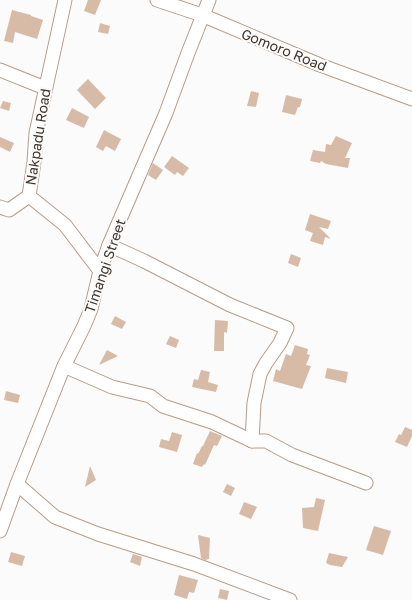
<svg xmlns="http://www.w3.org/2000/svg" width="412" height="600" font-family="'Golos Text',sans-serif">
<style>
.building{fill:#d8bba7}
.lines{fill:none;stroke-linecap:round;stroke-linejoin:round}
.minor-casing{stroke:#b79c88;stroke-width:15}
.minor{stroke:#fff;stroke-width:13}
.labels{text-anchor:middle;stroke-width:4;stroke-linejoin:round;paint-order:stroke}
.street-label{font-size:14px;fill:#41362d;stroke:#fbfbfb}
</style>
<rect width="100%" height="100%" fill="#fbfbfb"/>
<g class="building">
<path d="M88,0h13l-6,15 -11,-4z"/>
<path d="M12,10l19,5v1l12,4 -6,19 -22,-7 -2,11 -9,-2z"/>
<path d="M100,23l10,3 -2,8 -10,-2z"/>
<path d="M88,79l18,19 -11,11 -18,-19z"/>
<path d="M251,91l8,2 -3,14 -9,-1z"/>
<path d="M286,95l16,4 -2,8h-2l-3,8 -13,-3z"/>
<path d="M3,101l8,2 -2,8 -9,-3z"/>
<path d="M72,108l17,9 -5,11 -18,-8z"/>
<path d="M104,130l17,9 -6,12 -9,-5 -3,5 -7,-4z"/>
<path d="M336,136l16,7 -7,15h5l-2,10 -22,-4 -5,-3 -1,2 -10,-2 3,-11 12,2 1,-8 5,1z"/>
<path d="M0,137l14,6 -4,9 -10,-5z"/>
<path d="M172,156l17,12 -6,8 -6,-4 -2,3 -11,-8z"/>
<path d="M153,163l10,7 -7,10 -8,-5z"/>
<path d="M310,214l21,7 -3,8 -9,-2 12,12 -6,-2 -2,8 -13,-4 3,-8 -8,-3z"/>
<path d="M291,254l10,4 -3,9 -10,-4z"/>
<path d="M115,316l11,6 -4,7 -11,-5z"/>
<path d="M215,320l13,1 -1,12 -3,-1v19h-10z"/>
<path d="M170,336l9,4 -3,8 -10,-4z"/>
<path d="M295,345l13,4 -1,5 3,1 -4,10 5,1 -9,23 -29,-8 3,-12 4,2 6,-17 5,2z"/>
<path d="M107,350l11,6 -19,9z"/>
<path d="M327,368l21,4 -2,11 -21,-5z"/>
<path d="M201,370l9,2 -2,10 10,3 -2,7 -24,-5 2,-8 4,1z"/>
<path d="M6,391l14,4 -2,8 -14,-3z"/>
<path d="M405,427l7,3v6l-5,11 -12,-5 4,-8 2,1z"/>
<path d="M210,431l12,5 -5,10 -3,-1 -9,20 -1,-1 -2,3 -9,-3 4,-11 1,1 4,-8h1z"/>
<path d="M172,432l10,3 -5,17 -18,-5 2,-8 8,2z"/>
<path d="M90,466l6,14 -11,7z"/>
<path d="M227,484l8,4 -4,8 -8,-4z"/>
<path d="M316,498l9,2 -7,31 -15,-3 -1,-20 12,-1z"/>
<path d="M244,502l13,5 -6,12 -12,-5z"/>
<path d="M374,526l17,5 -8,24 -17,-5z"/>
<path d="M198,535l12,3 -1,21 -4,1 -4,-2z"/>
<path d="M11,552l14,4 -3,10 -14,-4z"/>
<path d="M329,553l19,4 -6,10 -12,-2 -4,-2z"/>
<path d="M133,554l9,3 -2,9 -10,-4z"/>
<path d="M179,575l19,5 -4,13 -5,-1 -2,7 -13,-4z"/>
<path d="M220,589l9,2 -2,9 -9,-2z"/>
</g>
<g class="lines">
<g class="minor-casing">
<g id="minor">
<path d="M65,0l-29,133 -2,29 -5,34 36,29 35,46"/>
<path d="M157,0l45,15 118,50 92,34"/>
<path d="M0,70l45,18"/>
<path d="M0,207l9,3 20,-14"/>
<path d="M109,245l35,16 86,44 57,23 -7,15 -14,20 -6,11 -6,29 -2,38"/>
<path d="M64,366l48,21 38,9 13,10 49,16 40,19h14l26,14 74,28"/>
<path d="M17,484l38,33 43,17 96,30 96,36"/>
<path d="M0,531l17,-47 47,-118 20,-40 7,-17 9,-38 9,-26 57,-132 22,-60 21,-53"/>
</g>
</g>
<use href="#minor" class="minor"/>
</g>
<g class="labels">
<g class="street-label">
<text transform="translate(284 50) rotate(22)" y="5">Gomoro Road</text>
<text transform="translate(38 137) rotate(-81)" y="5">Nakpadu Road</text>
<text transform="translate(105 266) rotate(-71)" y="5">Timangi Street</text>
</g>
</g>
</svg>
